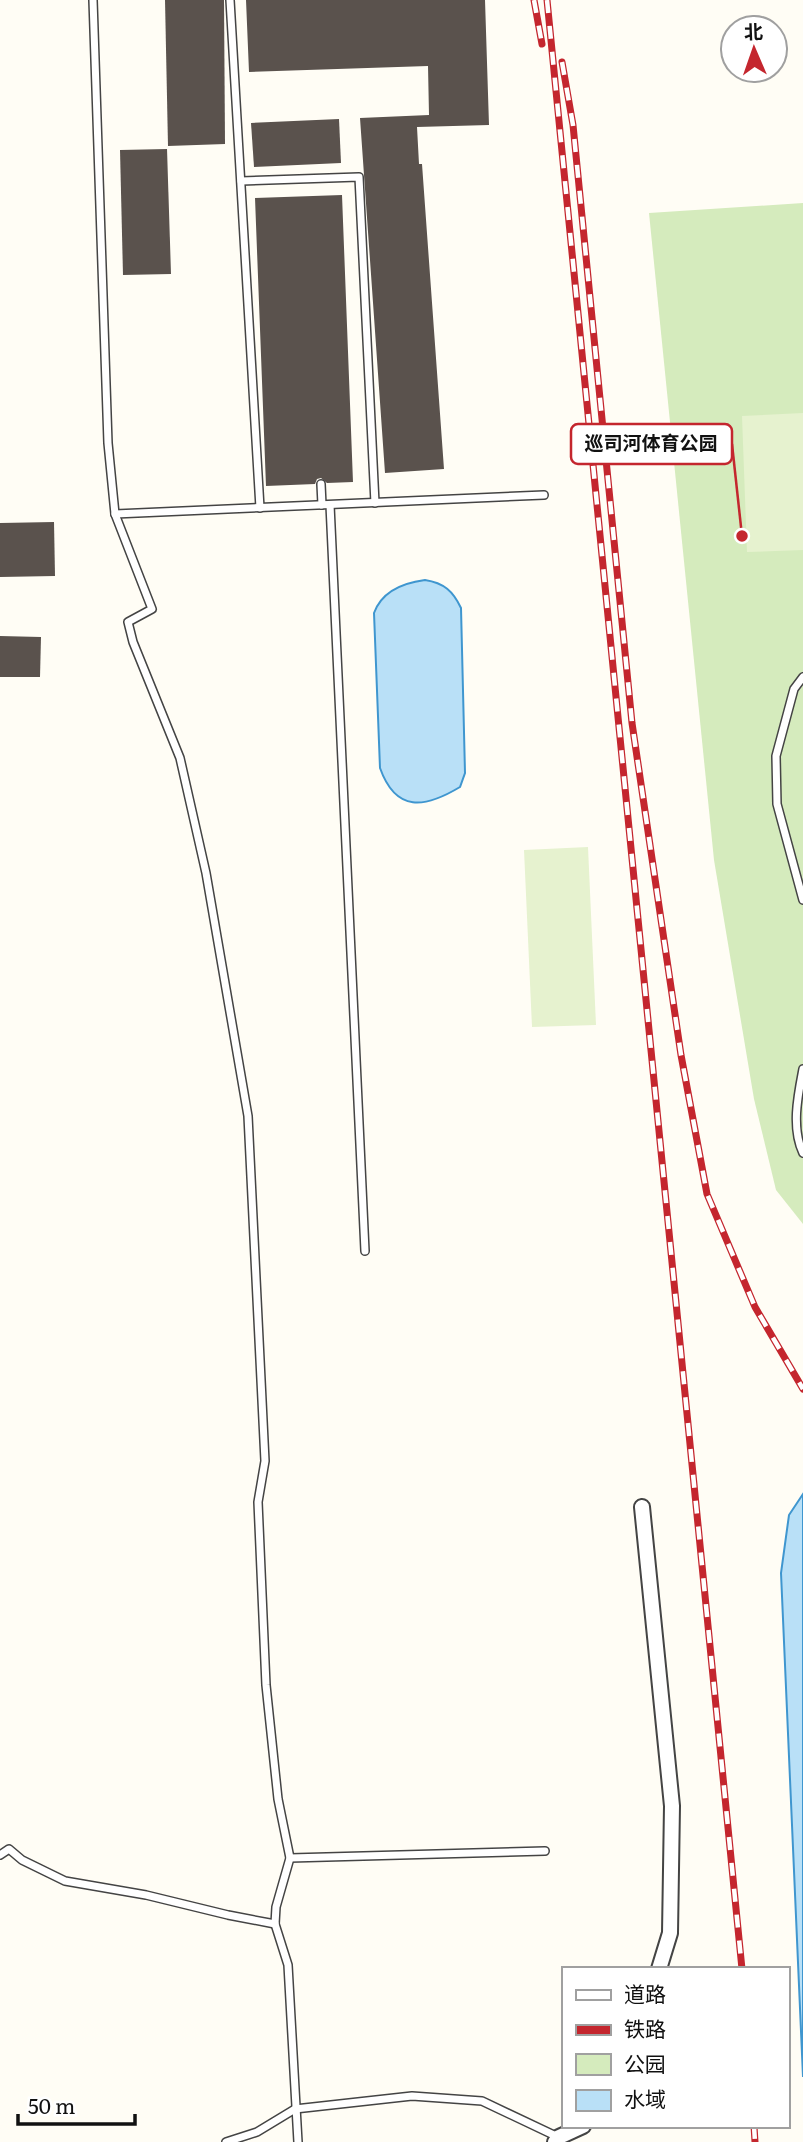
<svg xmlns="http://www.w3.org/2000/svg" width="803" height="2142" font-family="Literata,'Noto Sans SC',serif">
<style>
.green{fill:#d5ebbd}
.pitch{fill:#e6f2cf}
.water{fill:#b9e0f7;stroke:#3f96cf;stroke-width:2}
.building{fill:#5a524d}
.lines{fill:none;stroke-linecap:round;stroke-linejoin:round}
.lane-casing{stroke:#444;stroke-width:10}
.street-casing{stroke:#444;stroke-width:18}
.lane{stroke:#fff;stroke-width:7}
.street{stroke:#fff;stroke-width:14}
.rail-casing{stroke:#c4262e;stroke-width:7}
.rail{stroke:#fff;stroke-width:4.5;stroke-dasharray:13;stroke-linecap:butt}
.leader{fill:none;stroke:#c4262e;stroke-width:2.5}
.callout-dot{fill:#c4262e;stroke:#fff;stroke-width:2.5}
.callout{fill:#fff;stroke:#c4262e;stroke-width:2.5}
.callout-label{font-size:19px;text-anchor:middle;font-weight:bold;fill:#111}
</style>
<rect width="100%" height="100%" fill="#fffdf5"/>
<path class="green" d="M803,203v1021l-27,-34 -22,-91 -40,-239 -65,-647z"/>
<g class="pitch">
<path d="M803,413v137l-56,2 -5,-136z"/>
<path d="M588,847l8,178 -64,2 -8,-177z"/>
</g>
<g class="water">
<path d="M425,580c19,3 28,11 36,28l4,165 -5,14c-35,21 -64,26 -80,-19l-6,-155c8,-22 28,-30 51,-33z"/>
<path d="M803,1494v583l-22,-504 8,-58z"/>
</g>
<g class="building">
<path d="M165,0h59l1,144 -57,2z"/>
<path d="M246,0h239l4,125 -72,2 2,37h3l22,305 -59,4 -25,-355 69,-3 -1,-49 -179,6z"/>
<path d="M339,119l2,44 -87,4 -3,-44z"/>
<path d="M167,149l4,125 -48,1 -3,-125z"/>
<path d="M342,195l11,287 -26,1 -6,-5 -4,1 -2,5 -49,2 -11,-288z"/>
<path d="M54,522l1,54 -55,1v-54z"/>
<path d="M0,636l41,1 -1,40h-40z"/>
</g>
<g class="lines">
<g class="lane-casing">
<g id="lane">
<path d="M93,0l15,443 7,71 37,95 -24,13 5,20 47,116 26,115 42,243 17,345 -7,41 8,183 12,114 12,59 -14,49 -1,17 13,41 10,177"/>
<path d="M230,0l30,508"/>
<path d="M241,181l118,-4 16,326"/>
<path d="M321,484l1,21"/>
<path d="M330,505l35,746"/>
<path d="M115,514l429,-19"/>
<path d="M803,677l-9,12 -18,67 1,48 26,96"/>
<path d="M803,1069c-5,26 -12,59 0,84"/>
<path d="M0,1855l9,-6 13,11 43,21 81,14 82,20 47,9"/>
<path d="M290,1858l255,-7"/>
<path d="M226,2142l31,-10 38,-23 117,-13 70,5 76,36"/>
</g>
</g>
<g class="street-casing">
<g id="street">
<path d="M642,1507l30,299 -2,127 -11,36"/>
<path d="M555,2142l4,-5 24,-11"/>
</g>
</g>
<use href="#lane" class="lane"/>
<use href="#street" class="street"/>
<g class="rail-casing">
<g id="rail">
<path d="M534,0l8,44"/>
<path d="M547,0l195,1969"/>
<path d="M562,62l11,63 59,598 49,332 26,139 48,113 48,82"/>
<path d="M754,2126l1,16"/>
</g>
</g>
<use href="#rail" class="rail"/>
</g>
<path class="leader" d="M742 536L732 444"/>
<circle class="callout-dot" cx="742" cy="536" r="7"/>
<rect class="callout" x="571" y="424" width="161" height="40" rx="7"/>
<g class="callout-label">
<text x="651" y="450">巡司河体育公园</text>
</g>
<rect x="562" y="1967" width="228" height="161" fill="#ffffff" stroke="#a0a0a0" stroke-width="2"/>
<rect x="576" y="1990" width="35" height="10" fill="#ffffff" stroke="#a0a0a0" stroke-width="2"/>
<text x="624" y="2002" font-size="21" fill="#111111">道路</text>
<rect x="576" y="2025" width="35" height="10" fill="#c4262e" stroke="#a0a0a0" stroke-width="2"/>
<text x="624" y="2037" font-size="21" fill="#111111">铁路</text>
<rect x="576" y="2054" width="35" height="21" fill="#d5ebbd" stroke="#a0a0a0" stroke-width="2"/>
<text x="624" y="2072" font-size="21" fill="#111111">公园</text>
<rect x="576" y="2090" width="35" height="21" fill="#b9e0f7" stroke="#a0a0a0" stroke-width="2"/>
<text x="624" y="2107" font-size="21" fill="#111111">水域</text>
<g transform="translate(754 49) rotate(358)"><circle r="33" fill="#ffffff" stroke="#a0a0a0" stroke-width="2"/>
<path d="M0-5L12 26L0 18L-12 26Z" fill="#c4262e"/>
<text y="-10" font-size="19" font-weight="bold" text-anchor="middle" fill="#111111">北</text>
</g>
<path d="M18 2114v10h117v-10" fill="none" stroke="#111111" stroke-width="3.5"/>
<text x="28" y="2114" font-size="21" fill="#111111" stroke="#ffffff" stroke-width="5" paint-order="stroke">50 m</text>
</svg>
